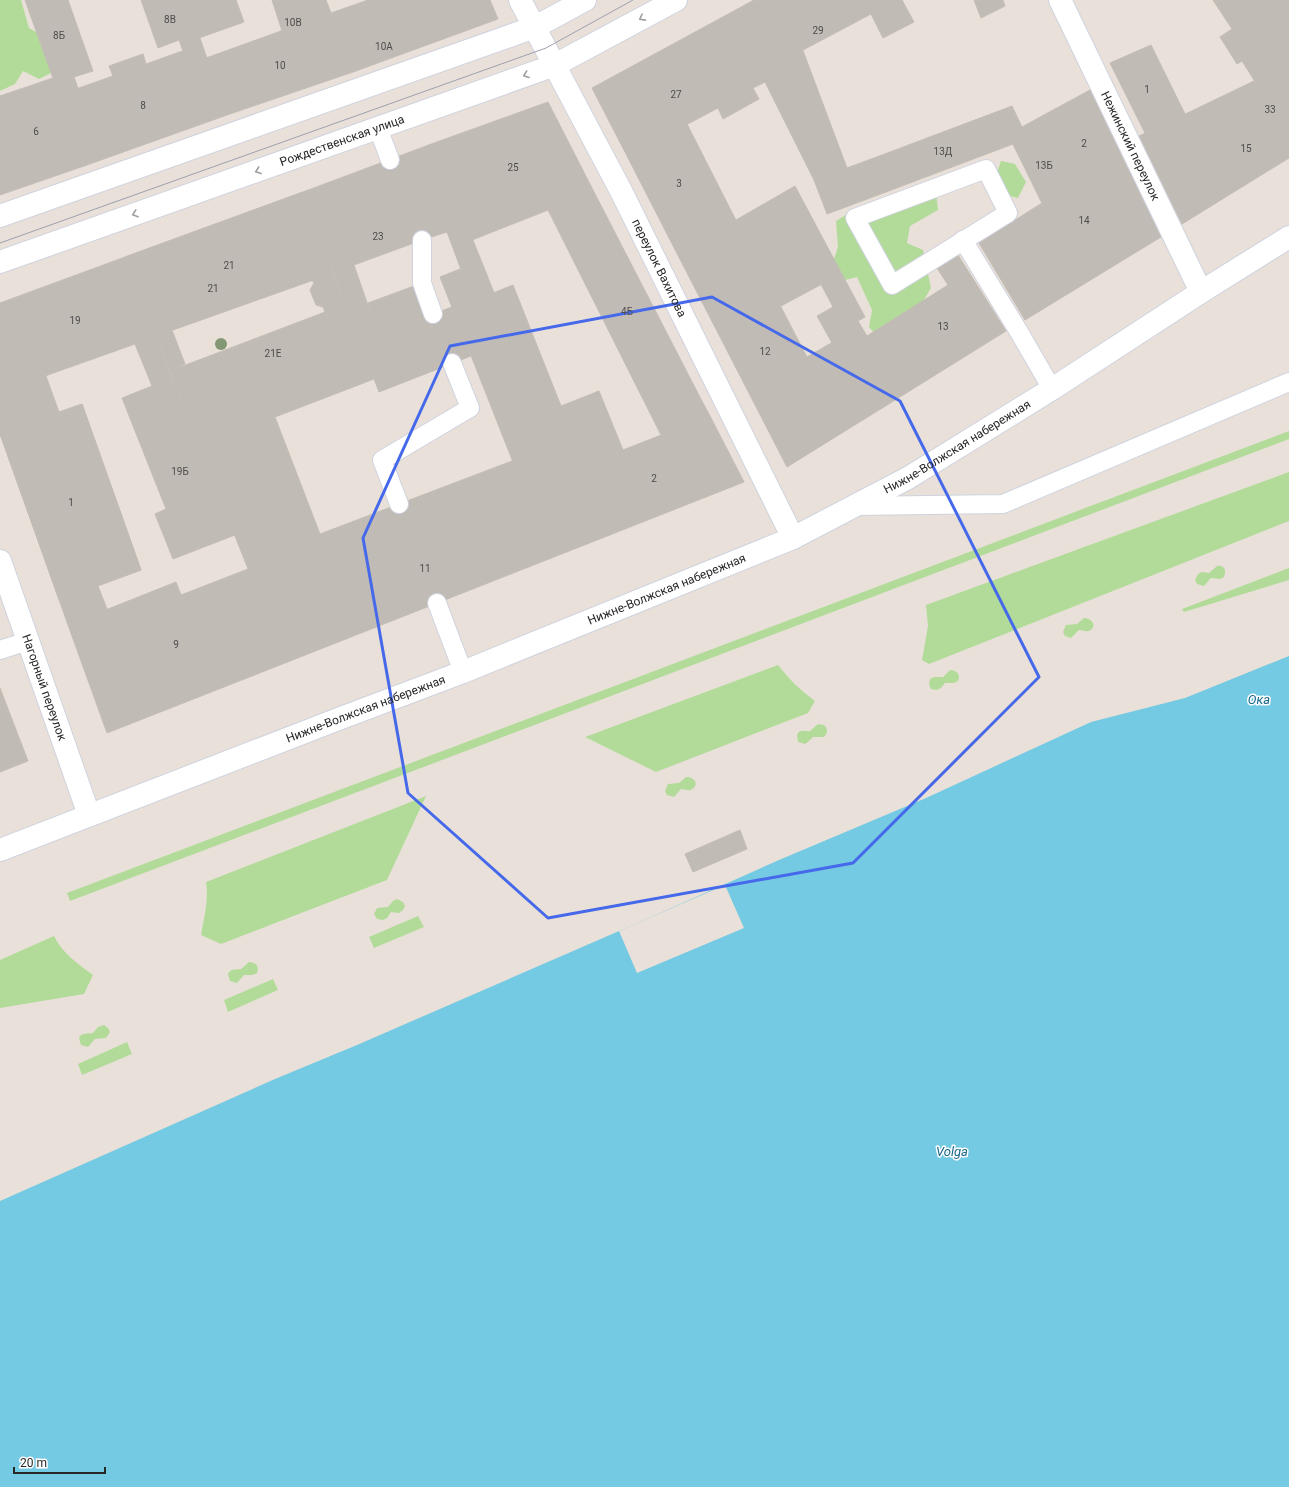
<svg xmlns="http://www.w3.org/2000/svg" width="1289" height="1487" font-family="Roboto,sans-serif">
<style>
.green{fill:#b2db9a}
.water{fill:#74c9e3}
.pier{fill:#e9e1d9}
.building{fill:#c1bbb6;stroke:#c3bdb4}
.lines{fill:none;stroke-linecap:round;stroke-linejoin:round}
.service-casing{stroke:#cfd2df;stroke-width:20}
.pedestrian-casing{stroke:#cfd2df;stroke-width:24}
.minor-casing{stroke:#cfd2df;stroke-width:24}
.secondary-casing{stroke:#cfd2df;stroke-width:24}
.service{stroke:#fff;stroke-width:18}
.pedestrian{stroke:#fff;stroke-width:22}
.minor{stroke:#fff;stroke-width:22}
.secondary{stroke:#fff;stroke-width:22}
.tram{stroke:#9da0b0;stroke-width:1}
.tree{fill:#829873}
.oneway{stroke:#9e9e9e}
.marked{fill:none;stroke:#4569ea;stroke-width:3;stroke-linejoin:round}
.labels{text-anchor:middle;stroke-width:3;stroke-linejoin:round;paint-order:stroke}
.number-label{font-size:10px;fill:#4e4c4b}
.street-label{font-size:12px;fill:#272727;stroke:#fff}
.water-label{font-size:13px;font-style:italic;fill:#18668a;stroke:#fff}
</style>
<rect width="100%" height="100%" fill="#e9e1d9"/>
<g class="green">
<path d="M0,0h21l8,28 28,16 2,25 -20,10 -16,-8 -8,13 -15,7z"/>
<path d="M1001,161l14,3 11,18 -8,16 -15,-4 -7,-18z"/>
<path d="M936,192l2,18 -28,16 -3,17 16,7 8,38 -28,48 -20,7 -14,-16 3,-17 -15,-33 -16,4 -10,-13 7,-21 -2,-26 21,-13z"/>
<path d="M1289,431v8l-1219,462 -3,-8z"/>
<path d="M1289,472v49l-360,143 -7,-4 6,-34 -2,-21z"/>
<path d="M1217,566c7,-1 10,4 7,11l-4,2 -9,-1 -7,8 -7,-2 -2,-4 3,-6 4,-2 7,1z"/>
<path d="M1289,568v12l-105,32 -2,-3z"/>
<path d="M1084,618c8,0 14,9 5,13 -3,1 -6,-1 -10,-1l-8,8 -6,-2 -2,-4 3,-7 11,-1z"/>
<path d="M778,665c11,14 22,25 37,36l-7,12 -152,59 -71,-35z"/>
<path d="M950,670c7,0 11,5 8,11l-4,2h-9l-4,5 -4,2 -6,-1 -2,-5 1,-5 4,-2h9z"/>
<path d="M818,724l6,1c4,4 4,8 0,12h-11l-4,4 -4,3 -7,-2 -1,-7c3,-7 7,-3 13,-4z"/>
<path d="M686,777c9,0 14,8 5,13 -3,1 -6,-1 -10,-1l-7,8 -7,-2 -2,-4 3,-7 11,-1z"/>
<path d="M426,796l-39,84 -166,64 -20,-9c3,-17 8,-36 5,-53z"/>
<path d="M397,899l6,3 2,4 -2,4 -4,3 -8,-1 -4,6 -4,2 -6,-1 -3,-5 3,-6 11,-1 5,-6z"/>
<path d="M418,916l6,11 -50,21 -5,-11z"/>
<path d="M54,936c8,17 24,28 39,39l-9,19 -84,14v-48z"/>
<path d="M249,962c6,0 11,4 8,11l-4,2h-9l-7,8 -7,-2 -2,-7c3,-6 7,-4 13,-5z"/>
<path d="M273,979l5,11 -50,22 -4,-12z"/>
<path d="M104,1025l4,3 2,4 -4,6 -11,1 -7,8 -7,-2 -2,-7c3,-6 8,-4 14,-5l5,-6z"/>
<path d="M127,1042l5,12 -50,21 -4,-11z"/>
</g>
<path class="water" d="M1289,656v831h-1289v-286l275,-122 82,-34 292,-127 130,-58 147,-62 165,-76 94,-24z"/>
<path class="pier" d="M725,885l19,43 -107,45 -18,-42z"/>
<g class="building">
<path d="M25,0h43l25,71 -19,6 4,11 -19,7z"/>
<path d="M141,0h45l16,44 -19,7 -4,-11 -21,8z"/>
<path d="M186,0h50l8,22 -45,16z"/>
<path d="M272,0h54l5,13 -49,18z"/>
<path d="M368,0h122l8,19 -145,53 -22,-59z"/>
<path d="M754,0h30l63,168 -33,12 -49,-98 -12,6 6,11 -36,20 -5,-11 -91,48 -35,-68z"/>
<path d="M784,0h118l12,22 -31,16 -12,-24 -68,36z"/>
<path d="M974,0h29l2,6 -24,12z"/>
<path d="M1213,0h76v158l-107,66 -43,-88 36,-17 14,29 77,-49 -24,-38 -5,3 -17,-27 12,-8z"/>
<path d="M331,13l22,59 -126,43 -21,-57z"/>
<path d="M202,44l25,71 -143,51 -25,-71 54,-19 -4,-10 34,-12 3,10z"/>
<path d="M1151,45l34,69 -40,19 -35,-70z"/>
<path d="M53,78l31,88 -84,29v-99z"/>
<path d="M1254,81l12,18 -77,49 -14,-29z"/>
<path d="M1090,90l71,147 -136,83 -46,-77 63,-40 33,-18 -33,-69z"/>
<path d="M548,102l46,90 -122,48 -38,-97z"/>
<path d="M1012,106l10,21 20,-11 33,69 -33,18 -29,-59 -127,48 -12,-34z"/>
<path d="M1088,106l26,58 -35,15 -25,-58z"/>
<path d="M1274,113l15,21v6l-69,43 -17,-26z"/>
<path d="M687,124l58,114 -60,31 -58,-113z"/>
<path d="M1048,127l27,58 -33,18 -29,-59z"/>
<path d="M434,143l53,132 -21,8 -19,-51 -25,8 -68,25 18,52 -19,7 -50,-132z"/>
<path d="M874,158l12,34 -59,22 -13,-34z"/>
<path d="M795,186l33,62 -61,32 -31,-60z"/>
<path d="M303,192l30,81 -177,63 -31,-79z"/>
<path d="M303,192l30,81 -161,57 13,34 -15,7 -45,-114z"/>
<path d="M594,192l109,211 7,13 -49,19 -113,-225z"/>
<path d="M745,238l62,119 38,-22 42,70 -100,62 -102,-198z"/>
<path d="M828,248l37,69 -7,4 9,15 81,-51 -11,-17 21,-13 48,76 -119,74 -42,-70 -13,8 -15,-27 16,-9 -26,-49z"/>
<path d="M125,257l47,121 -20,8 -17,-42 -135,48v-89z"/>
<path d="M807,258l15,26 -41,22 -14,-26z"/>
<path d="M460,269l6,14 21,-8 77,198 -40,17 -84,-213z"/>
<path d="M333,273l27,69 -155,59 10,24 -21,8 -24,-62 155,-59 -2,-5 -7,-2 -6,-15 4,-7 -2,-3z"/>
<path d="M513,285l48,121 38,-15 24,59 -59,23 -71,-180z"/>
<path d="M414,286l12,31 -66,25 -7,-18 19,-7 -4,-14z"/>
<path d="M452,307l19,49 -92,36 -19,-50z"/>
<path d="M360,342l14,37 -99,38 45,117 192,-73 12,29 -266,104 -64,-161 21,-8 -10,-24z"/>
<path d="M46,376l13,36 23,-8 59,166 -43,16 9,23 -39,16 -68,-191v-42z"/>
<path d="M172,378l63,157 -62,24 -18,-45 11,-5 -44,-111z"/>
<path d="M82,404l59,166 -82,29 -59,-165z"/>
<path d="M710,416l34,66 -152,60 -28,-69z"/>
<path d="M564,473l28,69 -307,121 -27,-69z"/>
<path d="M248,569l37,94 -178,70 -39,-108 108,-43 5,13z"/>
<path d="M0,688l28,73 -28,11z"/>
<path d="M740,830l7,19 -54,23 -8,-18z"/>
</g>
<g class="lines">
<g class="service-casing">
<g id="service">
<path d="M378,128l12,32"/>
<path d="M986,169l22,44 -116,72 -37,-67z"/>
<path d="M422,240v43l11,31"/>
<path d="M963,240l56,92 33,57"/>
<path d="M399,504l-17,-44 88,-52 -18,-45"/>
<path d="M854,506l149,-2 286,-122"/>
<path d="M437,603l26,69"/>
<path d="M0,650l28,-9"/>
</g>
</g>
<g class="pedestrian-casing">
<path id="pedestrian" d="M0,216l535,-189 50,-27"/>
</g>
<g class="minor-casing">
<g id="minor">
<path id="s1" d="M520,0l101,191 172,347"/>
<path id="s2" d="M1060,0l141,292"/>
<path id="s3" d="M0,262l555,-197 121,-65"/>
<path id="s4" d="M0,561l89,254"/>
</g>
</g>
<g class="secondary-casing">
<g id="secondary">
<path id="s5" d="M0,850l341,-132 122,-46 330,-134 115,-60 144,-89 149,-97 88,-55"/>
</g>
</g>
<use href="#service" class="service"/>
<use href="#pedestrian" class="pedestrian"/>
<use href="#minor" class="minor"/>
<use href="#secondary" class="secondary"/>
<path class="tram" d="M0,243l546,-195 87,-48"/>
</g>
<circle class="tree" cx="221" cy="344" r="6"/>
<defs><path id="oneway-chevron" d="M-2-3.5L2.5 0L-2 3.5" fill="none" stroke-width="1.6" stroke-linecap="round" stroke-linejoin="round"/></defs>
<g class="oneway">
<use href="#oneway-chevron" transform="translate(642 18) rotate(152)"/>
<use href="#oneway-chevron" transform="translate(526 75) rotate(160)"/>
<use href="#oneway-chevron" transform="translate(258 171) rotate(160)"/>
<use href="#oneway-chevron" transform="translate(135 214) rotate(161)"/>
</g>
<path class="marked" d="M712,297l188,104 139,276 -186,186 -305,55 -140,-125 -45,-255 87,-192z"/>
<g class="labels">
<g class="number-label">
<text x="170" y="23">8В</text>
<text x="293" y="26">10В</text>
<text x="818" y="34">29</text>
<text x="59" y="39">8Б</text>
<text x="384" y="50">10А</text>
<text x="280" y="69">10</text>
<text x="1147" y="93">1</text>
<text x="676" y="98">27</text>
<text x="143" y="109">8</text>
<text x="1270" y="113">33</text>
<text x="36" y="135">6</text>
<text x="1084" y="147">2</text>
<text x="1246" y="152">15</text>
<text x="943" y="155">13Д</text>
<text x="1044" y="169">13Б</text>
<text x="513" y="171">25</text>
<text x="679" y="187">3</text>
<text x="1084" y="224">14</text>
<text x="378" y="240">23</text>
<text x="229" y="269">21</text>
<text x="213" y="292">21</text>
<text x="627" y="315">4Б</text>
<text x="75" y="324">19</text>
<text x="943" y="330">13</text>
<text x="765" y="355">12</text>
<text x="273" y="357">21Е</text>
<text x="180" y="475">19Б</text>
<text x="654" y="482">2</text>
<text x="71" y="506">1</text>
<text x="425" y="572">11</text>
<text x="176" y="648">9</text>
</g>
<g class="street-label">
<text dy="4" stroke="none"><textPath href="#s3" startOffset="363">Рождественская улица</textPath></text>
<text dy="4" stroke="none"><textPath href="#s2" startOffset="162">Нежинский переулок</textPath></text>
<text dy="4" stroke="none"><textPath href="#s1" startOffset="302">переулок Вахитова</textPath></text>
<text dy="4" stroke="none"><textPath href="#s5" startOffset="1040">Нижне-Волжская набережная</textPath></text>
<text dy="4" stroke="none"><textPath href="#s5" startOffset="716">Нижне-Волжская набережная</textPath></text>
<text dy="4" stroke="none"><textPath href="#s4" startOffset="134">Нагорный переулок</textPath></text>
<text dy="4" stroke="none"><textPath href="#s5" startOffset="392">Нижне-Волжская набережная</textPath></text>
</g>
<g class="water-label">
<text x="1259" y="704">Ока</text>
<text x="952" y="1156">Volga</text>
</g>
</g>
<path d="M14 1467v6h91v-6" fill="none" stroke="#272727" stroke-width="2"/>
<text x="20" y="1467" font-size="12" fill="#272727" stroke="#ffffff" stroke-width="3" paint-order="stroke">20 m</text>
</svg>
